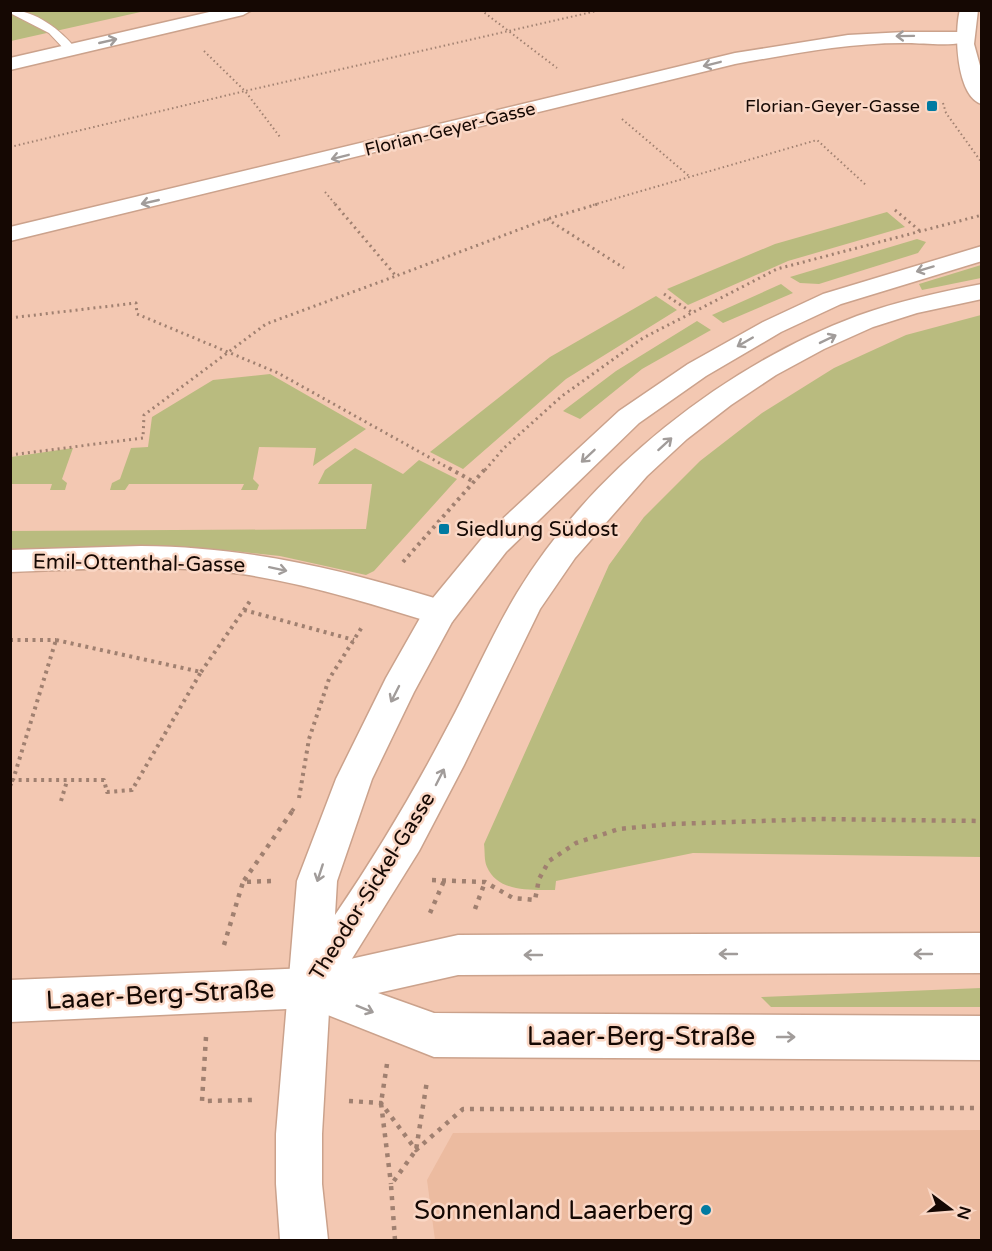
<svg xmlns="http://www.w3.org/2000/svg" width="992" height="1251" font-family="'Varela Round',sans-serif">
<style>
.built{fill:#ecbba0}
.green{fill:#b9bb7f}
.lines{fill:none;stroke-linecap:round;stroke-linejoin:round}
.service-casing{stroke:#cba28c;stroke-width:2}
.minor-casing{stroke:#cba28c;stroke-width:3}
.secondary-casing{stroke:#cba28c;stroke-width:3}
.primary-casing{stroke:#cba28c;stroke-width:3}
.path-far3{stroke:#a08070;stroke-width:2;stroke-dasharray:1.5 3;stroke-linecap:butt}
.path-far2{stroke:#a08070;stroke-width:3;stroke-dasharray:2 4;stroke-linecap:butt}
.path-far1{stroke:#a08070;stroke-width:4;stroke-dasharray:3 4.5;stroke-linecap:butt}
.path{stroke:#a08070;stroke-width:4.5;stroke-dasharray:4 6;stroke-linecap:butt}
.service{fill:#fff;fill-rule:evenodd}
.minor{fill:#fff;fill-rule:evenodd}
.secondary{fill:#fff;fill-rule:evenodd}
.primary{fill:#fff;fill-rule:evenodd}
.oneway{stroke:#a19c9a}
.poi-dot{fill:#007aa1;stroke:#fad7c5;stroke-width:2}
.labels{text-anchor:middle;stroke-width:5;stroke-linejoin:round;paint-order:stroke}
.far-poi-label{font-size:18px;fill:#150803;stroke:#fad7c5;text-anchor:end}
.far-street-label{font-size:18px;fill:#150803;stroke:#fad7c5}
.poi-label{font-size:21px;fill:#150803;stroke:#fad7c5;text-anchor:start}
.street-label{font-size:21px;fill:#150803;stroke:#fad7c5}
.near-street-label{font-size:26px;fill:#150803;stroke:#fad7c5}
.near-poi-label{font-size:26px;fill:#150803;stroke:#fad7c5;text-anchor:end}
</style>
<rect width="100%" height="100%" fill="#f3c8b2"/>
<path class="built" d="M981,1130v110h-546l-8,-60 26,-47z"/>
<g class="green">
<path d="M10,11h135l-134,30z"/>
<path d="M887,212l18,15 -117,34 -100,44 -21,-16 108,-45z"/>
<path d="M917,239l9,3 -8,11 -99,31 -19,-1 -10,-6z"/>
<path d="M981,265v13l-59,12 -3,-6z"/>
<path d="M781,284l12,9 -70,30 -11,-8z"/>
<path d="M656,296l21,14 -111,69 -103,90 -33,-17 120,-95z"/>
<path d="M981,315v542l-288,-4 -137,28 -1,9c-22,0 -57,3 -68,-23 -3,-6 -2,-16 -3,-23l125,-279 35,-48 56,-56 62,-48 72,-45 72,-33z"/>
<path d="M697,321l14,9 -69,39 -62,50 -17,-8 53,-40z"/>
<path d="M270,374l96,55 -53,37 3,-18 -57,-1 -6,32 6,6 -2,5h-16l3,-6h-115l-4,6h-15l2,-7 8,-4 11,-31 17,-1 4,-30 61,-37z"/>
<path d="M73,448l-11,31 5,4 -2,7h-15l2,-6h-41v-27z"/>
<path d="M355,448l48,26 16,-14 38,19 -83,92 -8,4 -86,-19 -55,-6 -214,-1v-18l355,-2 6,-45h-54l7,-14z"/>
<path d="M981,988v19h-210l-10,-10z"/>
</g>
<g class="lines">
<g class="service-casing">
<path id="service" d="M10,10c25,0 51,20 66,39l-10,2 -17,-18 -39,-20z"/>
</g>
<g class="minor-casing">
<g id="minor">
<path d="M218,10h34l-9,5 -233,55v-12z"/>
<path d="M905,32h58l9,6c-6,10 -50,5 -63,5 -58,-1 -117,11 -174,21l-725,177v-14l725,-174 113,-18z"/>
<path d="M141,546c103,1 192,21 290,51l21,7 4,9 -4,9 -12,3c-65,-20 -130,-41 -198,-51 -76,-11 -155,-5 -232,-2v-22z"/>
</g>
</g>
<g class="secondary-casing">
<path id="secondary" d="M982,933v40l-524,2 -80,18 56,20 548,3v44l-548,-3 -124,-49 -300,14v-42l300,-12 148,-33z"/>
</g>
<g class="primary-casing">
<g id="primary">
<path d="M960,10h18l-4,34 8,29v31c-26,-7 -28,-73 -22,-94z"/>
<path d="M982,246v15l-141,43 -60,28 -75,44 -67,47 -133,129 -54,70 -38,70 -42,87 -35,102 -2,34c41,-60 78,-122 112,-187 24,-44 44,-92 70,-135 74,-122 207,-227 340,-277 41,-15 83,-24 125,-32v15l-65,14 -44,14 -49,22 -48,26 -45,30 -44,34 -40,37 -72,82 -35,51 -76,156 -45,86 -89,143 -8,140v50l6,56h-48l-4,-56v-50l21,-253 39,-102 50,-101 42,-74 56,-68 135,-125 69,-47 75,-42 60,-28z"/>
</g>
</g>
<g class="path-far3">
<path d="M481,10l76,58"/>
<path d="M204,51l41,40 356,-81"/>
<path d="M943,103l3,10 36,50"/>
<path d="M622,119l67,57"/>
<path d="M10,147l235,-56 35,46"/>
<path d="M325,192l11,13"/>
<path d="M593,205l224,-65 50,46"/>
</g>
<g class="path-far2">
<path d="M335,204l61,72 151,-57 51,-15"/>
<path d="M895,210l25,21"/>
<path d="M547,219l77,49"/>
<path d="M664,294l29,19"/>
<path d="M10,318l126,-15 1,11 141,59 174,97"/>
<path d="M10,455l133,-17 1,-23 122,-91 130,-48"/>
<path d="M485,470l19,-22 58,-52 81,-58 134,-69 205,-54"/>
</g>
<g class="path-far1">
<path d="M449,468l25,14"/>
<path d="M403,562l83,-94"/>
<path d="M244,610l110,30"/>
<path d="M10,640h46"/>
<path d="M56,640l145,32 -69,118 -25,2 -3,-12h-91z"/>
<path d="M201,672l49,-71"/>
<path d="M10,786l3,-6"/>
<path d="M299,798l10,-59 20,-60 33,-52"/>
<path d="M61,801l6,-20"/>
<path d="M292,811l3,-4"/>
</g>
<g class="path">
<path d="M432,880l53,2 28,16 22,2 4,-21 10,-18 27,-18 43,-14 52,-5 149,-5 162,2"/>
<path d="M271,881l-28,1 50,-72"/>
<path d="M475,909l10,-27"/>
<path d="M430,913l14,-32"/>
<path d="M224,945l19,-63"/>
<path d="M206,1037l-4,64 52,-1"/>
<path d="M387,1064l-6,39 10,81"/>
<path d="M349,1101l32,2 35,47 47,-41 519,-1"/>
<path d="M395,1240l-4,-55 25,-35 11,-69"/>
</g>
<use href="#service" class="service"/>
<use href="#minor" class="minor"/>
<use href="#secondary" class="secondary"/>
<use href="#primary" class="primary"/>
</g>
<defs><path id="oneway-shaft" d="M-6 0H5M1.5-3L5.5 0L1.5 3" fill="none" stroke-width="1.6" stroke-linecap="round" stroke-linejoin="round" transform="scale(1.5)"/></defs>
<g class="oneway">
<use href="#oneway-shaft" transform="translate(905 36) rotate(179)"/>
<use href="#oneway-shaft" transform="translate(108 41) rotate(-13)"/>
<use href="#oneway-shaft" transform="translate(712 64) rotate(166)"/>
<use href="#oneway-shaft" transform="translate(340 157) rotate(166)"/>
<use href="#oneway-shaft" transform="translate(150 202) rotate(167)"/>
<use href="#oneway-shaft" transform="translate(925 269) rotate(163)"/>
<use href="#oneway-shaft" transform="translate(828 339) rotate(-26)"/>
<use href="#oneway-shaft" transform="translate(745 342) rotate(150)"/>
<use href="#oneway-shaft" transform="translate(665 444) rotate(-42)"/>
<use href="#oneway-shaft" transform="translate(588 456) rotate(137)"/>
<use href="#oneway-shaft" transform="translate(278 569) rotate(12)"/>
<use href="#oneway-shaft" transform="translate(395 694) rotate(117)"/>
<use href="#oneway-shaft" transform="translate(440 777) rotate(-63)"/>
<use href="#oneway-shaft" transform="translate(320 873) rotate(108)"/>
<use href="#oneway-shaft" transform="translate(728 954) rotate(180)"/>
<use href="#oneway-shaft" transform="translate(923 954) rotate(180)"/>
<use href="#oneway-shaft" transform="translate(533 955) rotate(180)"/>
<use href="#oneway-shaft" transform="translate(365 1009) rotate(22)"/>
<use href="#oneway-shaft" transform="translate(786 1037)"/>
</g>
<g class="poi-dot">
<rect x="926" y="100" width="12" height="12" rx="3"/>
<rect x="438" y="523" width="12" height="12" rx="3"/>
<circle cx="706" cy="1210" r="6"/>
</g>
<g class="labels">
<g class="far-poi-label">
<text x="920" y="112">Florian-Geyer-Gasse</text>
</g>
<g class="far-street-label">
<text transform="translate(450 129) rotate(-14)" y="6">Florian-Geyer-Gasse</text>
</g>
<g class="poi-label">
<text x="456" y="536">Siedlung Südost</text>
</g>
<g class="street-label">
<text transform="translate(139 563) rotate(1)" y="7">Emil-Ottenthal-Gasse</text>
<text transform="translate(372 886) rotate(-58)" y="7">Theodor-Sickel-Gasse</text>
</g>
<g class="near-street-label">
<text transform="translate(160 994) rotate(-3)" y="9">Laaer-Berg-Straße</text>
<text x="641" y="1045">Laaer-Berg-Straße</text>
</g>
<g class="near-poi-label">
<text x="694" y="1219">Sonnenland Laaerberg</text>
</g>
</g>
<rect width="992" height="1251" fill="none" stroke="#150803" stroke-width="24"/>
<g transform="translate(950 1209) rotate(106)" stroke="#fad7c5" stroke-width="4.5" paint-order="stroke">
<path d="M0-4.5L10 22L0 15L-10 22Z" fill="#150803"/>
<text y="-9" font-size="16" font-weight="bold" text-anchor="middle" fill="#150803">N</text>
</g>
</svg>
